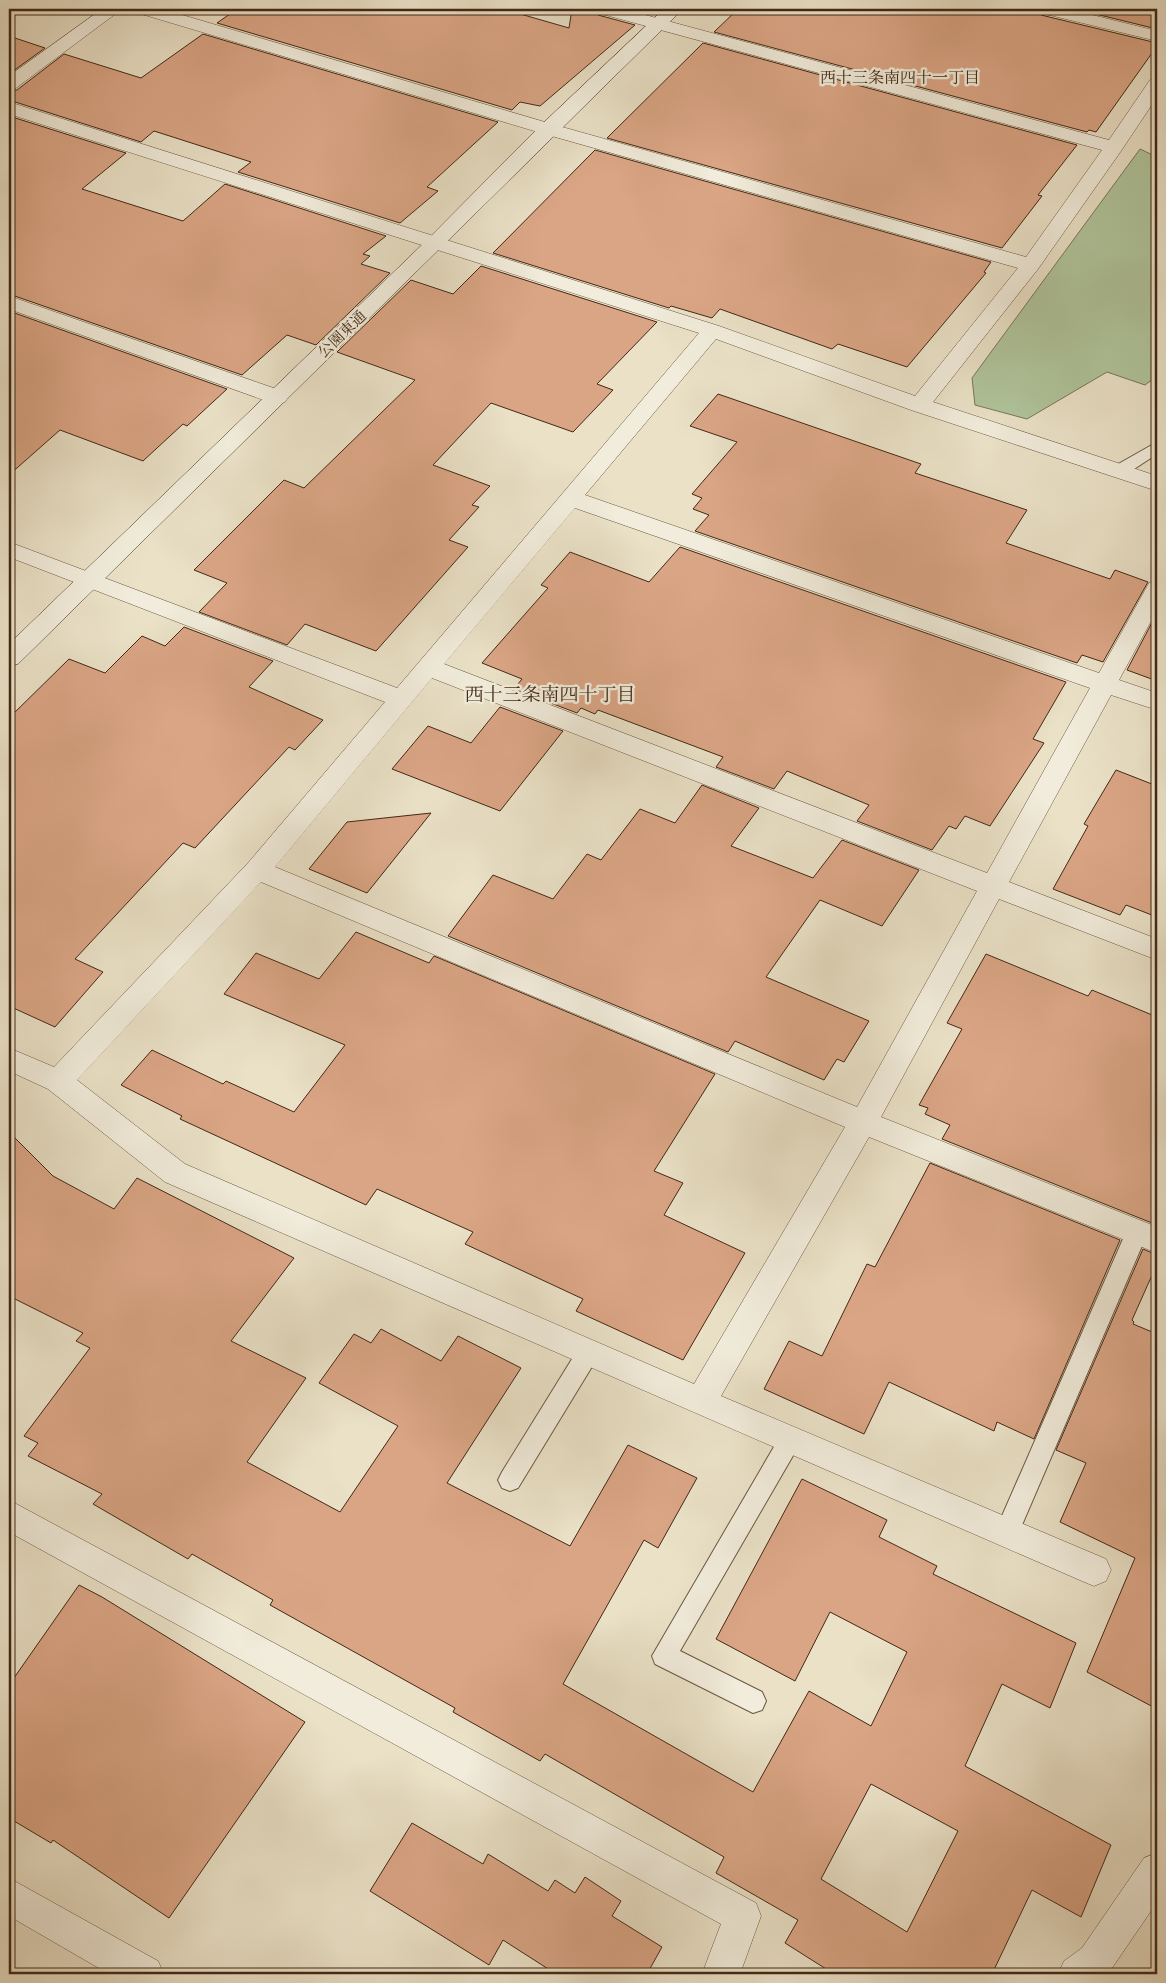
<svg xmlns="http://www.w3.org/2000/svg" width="1166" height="1983" font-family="'Libre Bodoni','Noto Serif JP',serif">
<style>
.green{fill:#b0c49b;stroke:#7a7658}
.building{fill:#daa585;stroke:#432814;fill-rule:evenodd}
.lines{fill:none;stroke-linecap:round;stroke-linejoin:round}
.lane-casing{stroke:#6d5641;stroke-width:2}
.street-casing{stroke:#6d5641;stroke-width:1}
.secondary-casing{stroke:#432814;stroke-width:1}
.lane{fill:#f1ecdb;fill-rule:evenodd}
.street{fill:#f1ecdb;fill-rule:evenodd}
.secondary{fill:#f1ecdb;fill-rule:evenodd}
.labels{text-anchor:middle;stroke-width:5;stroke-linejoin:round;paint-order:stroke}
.far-street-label{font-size:15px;fill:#432814;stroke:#f1ecdb}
.far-neighbourhood-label{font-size:16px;fill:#432814;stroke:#f1ecdb}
.neighbourhood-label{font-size:19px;fill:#432814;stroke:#f1ecdb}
</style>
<rect width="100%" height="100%" fill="#eae1c7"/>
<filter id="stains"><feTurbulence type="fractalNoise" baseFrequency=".004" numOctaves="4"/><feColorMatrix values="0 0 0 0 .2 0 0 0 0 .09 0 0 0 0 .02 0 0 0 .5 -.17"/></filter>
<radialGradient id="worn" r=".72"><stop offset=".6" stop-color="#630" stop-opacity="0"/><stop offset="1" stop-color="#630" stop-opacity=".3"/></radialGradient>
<path class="green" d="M1140,149l17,8v219l-12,9 -38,-13 -80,47 -52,-14 -3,-27z"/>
<g class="building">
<path d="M237,9h266l66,19 3,-19h21l5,6 37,10 -95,81 -20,-4 -8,8 -295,-87z"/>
<path d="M738,9h298l5,6 116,28v3l-61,86 -7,-2 -2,2 -373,-100z"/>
<path d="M1075,9h82v20z"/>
<path d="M203,34l295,88 -71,65 11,4 -38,32 -162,-51 13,-10 -97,-31 -13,11 -132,-42v-9l8,-1 47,-36 77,24z"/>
<path d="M9,36l36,12 -36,26z"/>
<path d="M703,43l374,102 -39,50 4,1 -40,52 -395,-110z"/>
<path d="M9,116l117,37 -44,36 101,32 42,-37 161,52 -23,18 7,2 -9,8 29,9 -74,72 -29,-10 -45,40 -233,-81z"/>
<path d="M595,150l396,112 -7,10 2,1 -79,94 -69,-23 -6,5 -112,-40 -8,9 -41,-12 -2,2 -176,-55z"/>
<path d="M481,266l176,56 -60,62 16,6 -40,42 -82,-29 -58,62 57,21 -18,19 7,2 -30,33 19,7 -92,104 -71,-27 -18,21 -88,-33 28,-29 -33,-13 90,-90 20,8 111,-108 -78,-28 74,-72 42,14z"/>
<path d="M9,311l218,78 -40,37 -4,-2 -40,37 -83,-31 -51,45z"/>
<path d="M718,394l203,70 -6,9 112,37 -21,33 104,36 5,-9 33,12 -45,80 -21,-7 -5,8 -382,-132 14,-16 -16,-6 9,-11 -10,-4 45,-52 -47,-16z"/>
<path d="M680,547l386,135 -33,57 11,4 -54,83 -25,-10 -9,13 -7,-3 -17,24 -75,-29 12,-16 -82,-34 -13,18 -58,-22 7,-10 -125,-47 -3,4 -14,-6 -4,5 -63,-24 8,-10 -40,-16 66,-75 -7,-3 29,-33 79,30z"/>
<path d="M1157,613v68l-30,-11z"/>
<path d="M184,627l89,34 -24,26 74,33 -28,30 -6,-3 -94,101 -12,-5 -108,116 28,13 -48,55 -46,-21v-288l60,-59 36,14 37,-37 23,10z"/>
<path d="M500,707l63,24 -63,80 -108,-42 36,-43 43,17z"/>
<path d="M1116,770l41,16v131l-31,-12 -6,10 -67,-26 35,-63 -4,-2z"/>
<path d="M702,785l57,23 -28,38 82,32 29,-38 77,30 -37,56 -62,-26 -54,77 103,44 -25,41 -7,-3 -13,21 -89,-39 -7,11 -280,-116 45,-61 60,24 34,-45 14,6 39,-51 35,14z"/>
<path d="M431,813l-64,80 -58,-24 38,-47z"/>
<path d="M356,932l73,31 5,-7 281,118 -61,97 29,12 -19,32 81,38 -62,107 -107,-49 7,-12 -118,-55 8,-12 -96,-43 -11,16 -186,-86 2,-3 -61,-31 31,-35 71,34 3,-3 68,31 51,-67 -121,-51 32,-41 63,26z"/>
<path d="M986,954l102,42 4,-6 65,27v208l-215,-86 8,-14 -25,-11 3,-6 -9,-3 43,-76 -15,-6z"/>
<path d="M9,1132l44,44 61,33 23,-31 157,80 -63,83 75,37 -59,84 93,50 58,-86 -79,-43 35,-49 17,9 10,-14 60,32 17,-25 63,32 -74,115 123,63 58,-101 69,33 -39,70 -14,-8 -81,144 190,108 56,-101 62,35 36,-74 -77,-40 -35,69 -79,-42 86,-160 85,41 -8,17 58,29 -4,8 143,69 -26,65 -48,-24 -37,82 146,79 -30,72 -49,-27 -40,84h-158l-49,-31 13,-23 -82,-47 8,-16 -179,-103 -5,7 -87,-49 2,-4 -185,-103 3,-5 -81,-46 -4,5 -95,-55 9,-10 -74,-38 10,-13 -14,-7 66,-88 -14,-7 7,-8 -74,-37zM871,1784l87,47 -51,101 -86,-53z"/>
<path d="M930,1163l190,77 -86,199 -37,-17 -3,9 -105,-49 -25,52 -100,-45 25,-48 33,15 45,-92 8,3z"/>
<path d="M1143,1249l14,6v9l-25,56 2,2 -1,2 24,10v375l-70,-37 48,-114 -75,-36 26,-59 -30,-13z"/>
<path d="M79,1585l23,12 203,125 -136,196 -116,-78 -2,3 -42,-25v-133z"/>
<path d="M412,1823l71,41 5,-10 60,37 7,-11 20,13 10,-16 36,24 -9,15 50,31 -15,27h-91l-53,-34 -14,25 -119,-74z"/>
</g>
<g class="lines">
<g class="lane-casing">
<g id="lane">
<path d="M1157,442v12l-32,21h-12l-2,-4 2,-4z"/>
<path d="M1137,1223l8,3 3,6 -129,300 -4,8 -8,3 -8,-3 -4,-8 131,-300 3,-6z"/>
<path d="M588,1343l8,3 3,7 -3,7 -78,128 -8,3 -8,-3 -4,-8 4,-8 78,-126z"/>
<path d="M790,1429l8,4 4,7 -4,7 -118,204 82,41 4,9 -4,9 -9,3 -98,-49 -3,-8 130,-223z"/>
</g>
</g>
<g class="street-casing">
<g id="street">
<path d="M102,9h20l-106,79 -7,1v-13z"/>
<path d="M135,9h27l393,116 471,132 76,-107 -504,-137 -3,-4h28l486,131 41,-60 7,-1v18l-36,54 -83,118 -105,133 224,74v15l-246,-81 -195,-71 -131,156 514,178 50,-90 8,-2v29l-38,70 38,13v17l-46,-15 -102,187 148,57v21l-158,-61 -118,218 276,110v26l-288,-116 -148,259 385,163 5,11 -5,11 -12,5 -12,-5 -917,-399 -117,-93 -39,-18v-23l45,19 194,-204 137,-161 -376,-145v-15l388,146 302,-355 -690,-219v-12l710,224 196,70 103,-128 -477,-135 -403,-120zM575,508l515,180 -103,185 -543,-209zM432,678l545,213 -120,216 -582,-240zM261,882l584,245 -151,257 -509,-220 -108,-84z"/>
<path d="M1038,9h30l89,22v10l-116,-28z"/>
<path d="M9,296l276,96 3,5 -3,5 -8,2 -8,-2 -260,-93z"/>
<path d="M9,1500l747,403 5,13 -21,58h-38l19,-50 -712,-392z"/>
<path d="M1157,1853v49l-49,72h-50l6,-13 18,-13 62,-90z"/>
<path d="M9,1878l149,83 6,13h-55l-100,-58z"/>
</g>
</g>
<g class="secondary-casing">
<path id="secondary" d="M664,9h19l-665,655 -9,2v-22l420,-406 112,-113z"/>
</g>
<use href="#lane" class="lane"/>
<use href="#street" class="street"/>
<use href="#secondary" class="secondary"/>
</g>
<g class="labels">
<g class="far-street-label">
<text transform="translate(342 334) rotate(-44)" y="5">公園東通</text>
</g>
<g class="far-neighbourhood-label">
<text x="900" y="83">西十三条南四十一丁目</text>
</g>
<g class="neighbourhood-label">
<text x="550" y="701">西十三条南四十丁目</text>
</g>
</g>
<rect width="1166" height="1983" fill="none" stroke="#eae1c7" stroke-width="30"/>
<rect x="10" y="10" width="1146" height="1963" fill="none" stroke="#432814" stroke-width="2.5"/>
<rect x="15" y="15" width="1136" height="1953" fill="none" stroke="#432814"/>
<rect width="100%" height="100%" filter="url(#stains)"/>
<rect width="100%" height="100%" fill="url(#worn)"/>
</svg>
